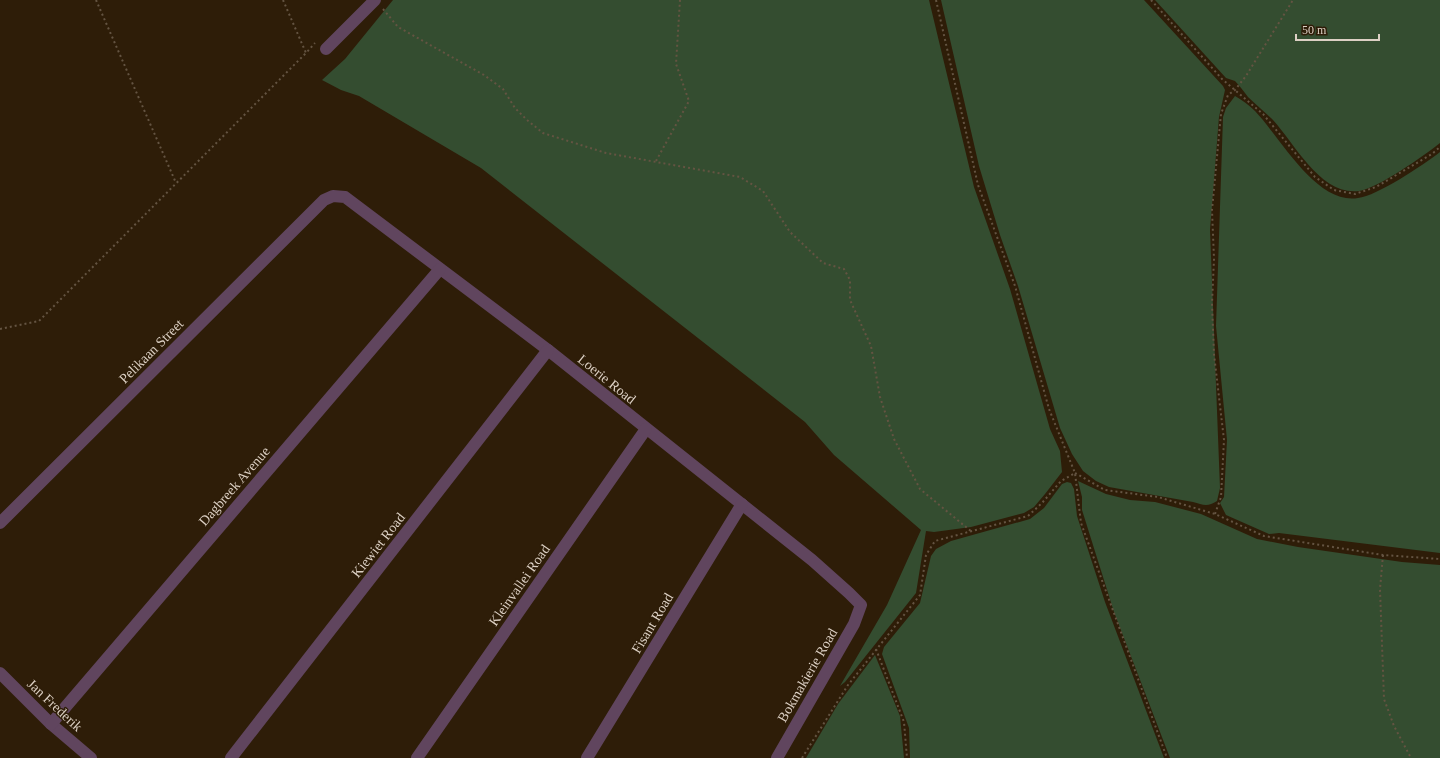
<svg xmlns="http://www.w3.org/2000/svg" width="1440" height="758" font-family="'Times New Roman',serif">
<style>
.green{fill:#344d30}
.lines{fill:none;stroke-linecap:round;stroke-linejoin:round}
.path{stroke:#645442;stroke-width:2;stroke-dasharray:2 3;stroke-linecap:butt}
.street{stroke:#60455e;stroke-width:12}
.labels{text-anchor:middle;stroke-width:3;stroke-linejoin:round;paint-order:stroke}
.street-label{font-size:14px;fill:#dcd0c4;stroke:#2e1d08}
</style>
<rect width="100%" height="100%" fill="#2e1d08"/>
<g class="green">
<path d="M393,0h536l45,187 36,102 40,140 10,22 2,21 -17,22 -11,13 -10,6 -53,14 -37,5 -8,-1 -10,62 -71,89 -5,4 47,-81 34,-75 -87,-75 -29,-33 -324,-254 -122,-72 -18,-6 -19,-10 23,-21z"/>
<path d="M941,0h203l79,86 2,4 -6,27 -9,113 10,258 -3,13c-9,6 -14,4 -24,1l-84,-15 -13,-6 -13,-10 -11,-17 -12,-26 -42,-142 -18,-51 -21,-69z"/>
<path d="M1155,0h285v143c-15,12 -63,46 -81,48 -38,5 -64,-47 -86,-71 -8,-8 -17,-15 -25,-23 -4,-5 -8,-11 -13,-16l-9,-3z"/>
<path d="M1235,96c7,4 14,9 20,15 25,26 61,94 103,87 19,-2 65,-33 82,-46v401l-161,-20 -10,1 -43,-19 -6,-12 4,-6 3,-57 -11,-114 7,-209 3,-9z"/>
<path d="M1078,481l28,13 24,6 25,2 46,12 56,25 41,8 104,15 38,3v193h-270l-56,-146 -32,-102v-13z"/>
<path d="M1067,482l4,1 3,6 3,27 28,86 59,156h-254l-1,-30 -27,-74 2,-7 36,-44 11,-47 5,-7 15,-8 79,-22 14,-11 18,-24z"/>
<path d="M875,655l25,61 4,42h-98l32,-54z"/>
</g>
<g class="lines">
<g class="path">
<path d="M96,0l80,183"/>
<path d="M283,0l23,53 9,-10"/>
<path d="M936,0l42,185 37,101 34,123 26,64 6,50 86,235"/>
<path d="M1151,0l71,79 41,35 52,63 19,13 21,4 21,-7 56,-33 8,-7"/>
<path d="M383,9l15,18 86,48 19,14 12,19 12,12 16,13 63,20 134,24 23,14 27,41 33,31 21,6 6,11v20l21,46 9,51 14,42 26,50 52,43"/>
<path d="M656,161l33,-60 -13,-37 4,-64"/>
<path d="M0,329l39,-8 267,-268"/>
<path d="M1075,473l30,17 53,7 57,17 49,22 119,19 57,4"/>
<path d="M1215,514l6,-17 3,-57 -10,-86 -2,-50 2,-45 -2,-49 9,-96 7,-19 7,-5 11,-14 47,-76"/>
<path d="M1383,555l-3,34 4,110 10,27 17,32"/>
<path d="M876,649l28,73 3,36"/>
<path d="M802,758l46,-73 72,-90 6,-40 9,-14 93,-25 14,-13 19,-22 14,-8"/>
</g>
<g class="street">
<path d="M326,49l49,-49"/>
<path d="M0,523l324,-323 9,-4 12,1 203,153 264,210 37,33 12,12 -7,19 -77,134"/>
<path d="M0,673l51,51 40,34"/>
<path d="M51,724l389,-455"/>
<path d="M231,758l317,-408"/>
<path d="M417,758l229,-329"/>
<path d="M587,758l155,-254"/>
</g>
</g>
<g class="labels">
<g class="street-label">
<text transform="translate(151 351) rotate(-45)" y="5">Pelikaan Street</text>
<text transform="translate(607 379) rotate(39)" y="5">Loerie Road</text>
<text transform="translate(234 486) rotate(-49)" y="5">Dagbreek Avenue</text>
<text transform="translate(378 545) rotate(-52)" y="5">Kiewiet Road</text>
<text transform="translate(519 585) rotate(-55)" y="5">Kleinvallei Road</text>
<text transform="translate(652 623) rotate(-59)" y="5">Fisant Road</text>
<text transform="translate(807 675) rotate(-60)" y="5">Bokmakierie Road</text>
<text transform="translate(55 705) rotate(43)" y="5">Jan Frederik</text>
</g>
</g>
<path d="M1296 34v6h83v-6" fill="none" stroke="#dcd0c4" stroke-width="2"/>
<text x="1302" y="34" font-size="12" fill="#dcd0c4" stroke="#2e1d08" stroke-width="3" paint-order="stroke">50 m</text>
</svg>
